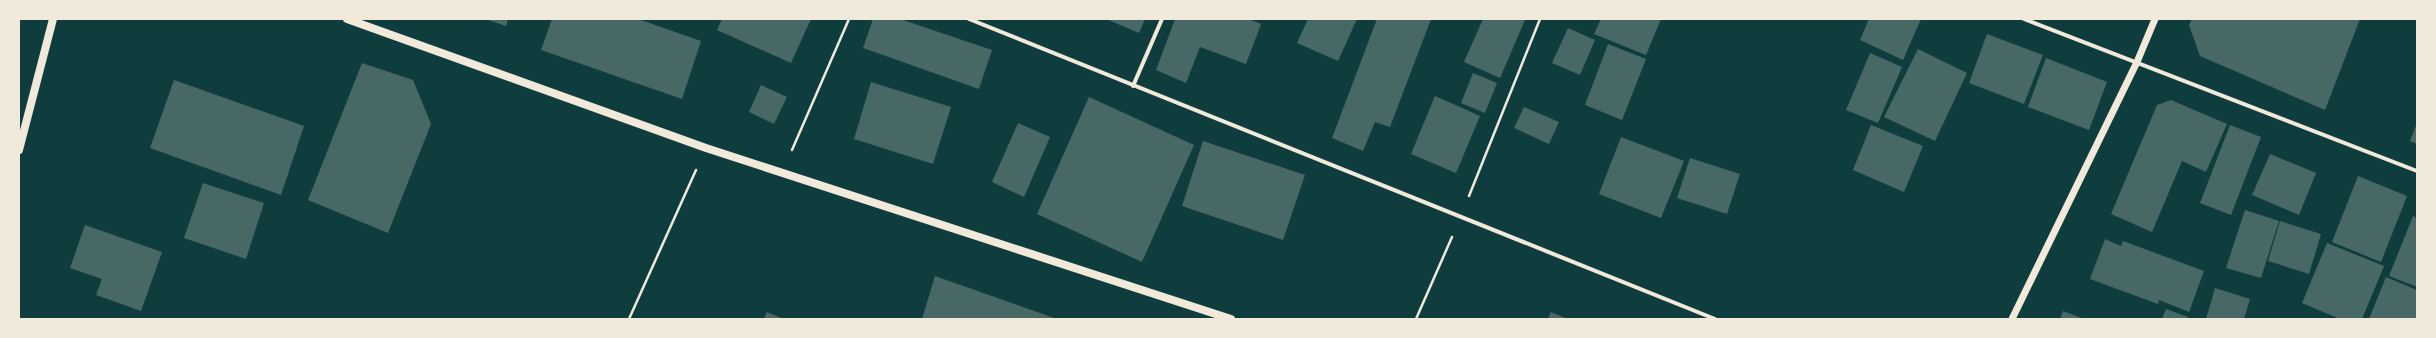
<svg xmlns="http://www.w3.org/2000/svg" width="2436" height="338" font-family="'Sofia Sans Condensed',sans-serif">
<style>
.building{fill:#486865}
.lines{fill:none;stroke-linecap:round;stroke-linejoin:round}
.path{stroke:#f1e9da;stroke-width:2.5}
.minor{stroke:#f1e9da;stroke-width:4}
.tertiary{stroke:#f1e9da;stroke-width:7}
.secondary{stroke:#f1e9da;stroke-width:8}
</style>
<rect width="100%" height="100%" fill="#0f3d3e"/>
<g class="building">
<path d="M485,19h23l-2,7z"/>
<path d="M552,19h86l63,22 -19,58 -141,-49z"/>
<path d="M722,19h89l-20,44 -74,-33z"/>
<path d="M873,19h27l92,31 -13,39 -116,-41z"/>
<path d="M1106,19h39l-6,14z"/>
<path d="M1175,19h74l12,5 -15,40 -46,-17 -14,36 -30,-13z"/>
<path d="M1308,19h49l-19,42 -41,-18z"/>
<path d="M1377,19h54l-41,108 -15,-5 -12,29 -31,-13z"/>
<path d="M1483,19l42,1 -25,58 -36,-16z"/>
<path d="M1601,19h60l-15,36 -52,-21z"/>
<path d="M1869,19h52l-18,41 -43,-20z"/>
<path d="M2192,19h168l-35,91 -125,-54 -11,-31z"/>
<path d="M1568,28l27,12 -15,35 -28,-12z"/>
<path d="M1987,34l56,21 -19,49 -55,-21z"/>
<path d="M1608,44l38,15 -24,61 -37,-15z"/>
<path d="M1918,49l49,24 -32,68 -51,-24z"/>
<path d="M1870,53l32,14 -24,56 -32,-13z"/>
<path d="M2046,58l61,24 -18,48 -61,-23z"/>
<path d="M362,63l51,17 18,44 -43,109 -80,-33z"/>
<path d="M1473,73l24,10 -12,30 -24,-10z"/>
<path d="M174,80l130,46 -23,69 -131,-47z"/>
<path d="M871,82l80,25 -18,57 -79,-25z"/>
<path d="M761,85l26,12 -13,27 -25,-12z"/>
<path d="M1435,96l45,20 -24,57 -45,-19z"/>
<path d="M1089,97l105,48 -52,117 -105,-48z"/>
<path d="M2171,100l56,24 -21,48 -24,-11 -30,71 -41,-18 46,-109z"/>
<path d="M1524,107l35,15 -10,22 -35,-16z"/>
<path d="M1018,123l32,14 -26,60 -32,-15z"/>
<path d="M2417,123v21l-7,-3z"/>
<path d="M1871,125l52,21 -19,46 -51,-22z"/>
<path d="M2230,125l31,12 -30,78 -31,-12z"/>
<path d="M1621,137l63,24 -23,57 -62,-24z"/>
<path d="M1203,141l102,34 -22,65 -101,-34z"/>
<path d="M2270,154l46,19 -17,42 -47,-20z"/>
<path d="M1690,158l50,16 -13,40 -50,-16z"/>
<path d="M2358,176l49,20 -26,66 -49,-20z"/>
<path d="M203,183l61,20 -18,56 -62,-21z"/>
<path d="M2245,210l34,11 -18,57 -35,-10z"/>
<path d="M2413,216l4,2v69l-28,-11z"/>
<path d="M2280,221l41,13 -12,40 -41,-13z"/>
<path d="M85,225l77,27 -21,59 -45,-16 6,-16 -32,-11z"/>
<path d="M2105,239l16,7 2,-5 81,30 -15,41 -30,-12 -1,4 -68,-25z"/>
<path d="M2327,243l57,23 -22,53h-22l-38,-16z"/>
<path d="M935,276l122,43h-135z"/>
<path d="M2386,277l31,13v29h-48z"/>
<path d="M2215,288l35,11 -6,20h-38z"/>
<path d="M2166,309l22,8 -1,2h-25z"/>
<path d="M2063,311l21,8h-24z"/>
<path d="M767,312l17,7h-20z"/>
<path d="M1551,312l17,7h-20z"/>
</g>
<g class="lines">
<g class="path">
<path d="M792,150l57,-131"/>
<path d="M1469,196l71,-177"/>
<path d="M629,319l67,-149"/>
<path d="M1416,319l36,-82"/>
</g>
<g class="minor">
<path d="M969,19l746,300"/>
<path d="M2024,19l393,152"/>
<path d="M1133,86l29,-67"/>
</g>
<path class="tertiary" d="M2012,319l125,-257 18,-43"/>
<g class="secondary">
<path d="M347,19l359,129 525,171"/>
<path d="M19,150l34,-131"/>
</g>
</g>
<rect width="2436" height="338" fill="none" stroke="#f1e9da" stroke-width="40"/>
</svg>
